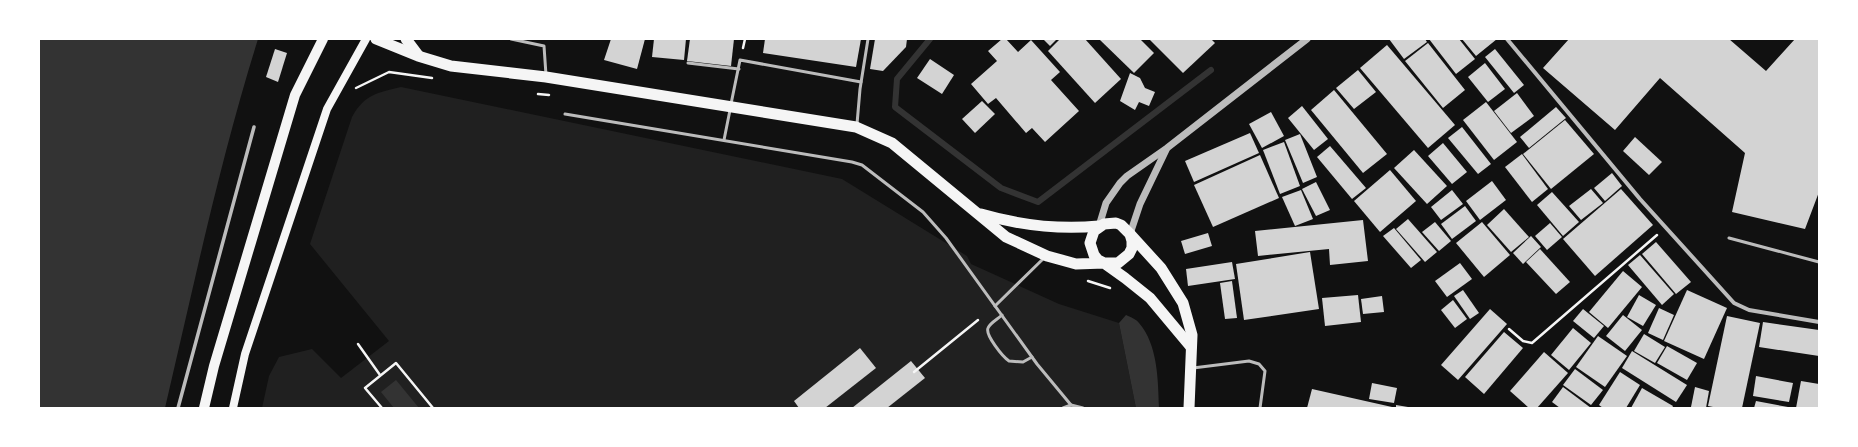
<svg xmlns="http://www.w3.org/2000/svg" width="1858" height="447" font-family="Inter,sans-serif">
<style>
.green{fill:#202020}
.water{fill:#333}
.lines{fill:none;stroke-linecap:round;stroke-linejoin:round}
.stream{stroke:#333;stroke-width:6}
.building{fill:#d3d3d3}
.path{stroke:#f5f5f5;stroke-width:2.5}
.service{stroke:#bcbcbc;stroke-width:3}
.pedestrian{stroke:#bcbcbc;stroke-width:3.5}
.minor{stroke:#bcbcbc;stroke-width:4}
.tertiary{stroke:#bcbcbc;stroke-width:7}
.secondary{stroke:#f5f5f5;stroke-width:8}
.primary{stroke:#f5f5f5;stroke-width:10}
.trunk{stroke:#f5f5f5;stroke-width:11}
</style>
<rect width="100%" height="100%" fill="#111"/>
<path class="green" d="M401,87l441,92 125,77 4,8 88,40 60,19 17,85h-874l7,-32 10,-19 33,-8 29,29 48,-37 -79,-97 42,-127c13,-23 25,-24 49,-30z"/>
<g class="water">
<path d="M39,39h219c-38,121 -64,245 -93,369h-126z"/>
<path d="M1126,315c4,2 10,4 13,8 19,22 19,57 20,85h-23l-17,-85z"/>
<path d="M396,380l23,28h-25l-13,-16z"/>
</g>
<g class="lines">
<path class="stream" d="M930,39l-33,40 -2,28 106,81 37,14 173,-132"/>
</g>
<g class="building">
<path d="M611,39h34l-8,30 -33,-9z"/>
<path d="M654,39h32l-2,21 -32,-3z"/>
<path d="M690,39h44l-3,27 -44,-5z"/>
<path d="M765,39h96l-5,28 -93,-14z"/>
<path d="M875,39h32l-1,8 -23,24 -13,-2z"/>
<path d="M1002,39h4l12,13 13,-12 29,32 -9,8 28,31 -34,31 -13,-14 -6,5 -30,-35 -8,6 -17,-20 26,-23 -9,-10z"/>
<path d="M1043,39h14l-7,7z"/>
<path d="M1060,39h25l36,40 -26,24 -47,-52z"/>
<path d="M1099,39h41l14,14 -20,20z"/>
<path d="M1149,39h62l4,4 -32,30z"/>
<path d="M1389,39h36l2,3 -23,17z"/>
<path d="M1429,39h30l16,20 -19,15z"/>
<path d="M1462,39h35l-21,17z"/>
<path d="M1569,39h160l37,32 29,-32h24v153l-14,37 -73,-17 13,-59 -85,-75 -45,52 -72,-62z"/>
<path d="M1428,43l37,47 -22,18 -38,-47z"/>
<path d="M1387,45l68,80 -27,23 -68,-80z"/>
<path d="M275,49l12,4 -9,29 -12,-5z"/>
<path d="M1495,49l29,36 -10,8 -29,-36z"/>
<path d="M930,59l24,16 -12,19 -25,-16z"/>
<path d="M1485,63l20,26 -17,13 -20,-25z"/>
<path d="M1358,70l18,22 -22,17 -18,-21z"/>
<path d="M1130,73l10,5 5,10 10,4 -6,14 -10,-4 -4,8 -15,-9z"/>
<path d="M1334,90l53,64 -24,19 -52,-63z"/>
<path d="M1517,93l17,23 -23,17 -17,-22z"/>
<path d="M982,101l13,13 -20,19 -13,-14z"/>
<path d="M1486,102l31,40 -23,18 -31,-40z"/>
<path d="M1302,106l26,33 -14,11 -26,-32z"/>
<path d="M1556,107l10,11 -37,30 -9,-11z"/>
<path d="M1271,112l13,24 -22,12 -13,-24z"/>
<path d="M1565,120l29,34 -43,35 -28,-35z"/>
<path d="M1462,127l29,37 -13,10 -30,-36z"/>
<path d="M1250,133l9,20 -65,29 -9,-21z"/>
<path d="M1300,134l17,43 -14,6 -18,-43z"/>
<path d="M1635,137l27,25 -13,13 -26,-24z"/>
<path d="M1284,142l16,44 -20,8 -17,-44z"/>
<path d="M1443,143l24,29 -15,12 -24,-28z"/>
<path d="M1330,146l36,42 -14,11 -35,-42z"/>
<path d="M1414,150l33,36 -20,18 -33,-36z"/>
<path d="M1522,154l26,35 -16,13 -27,-35z"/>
<path d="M1260,155l19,43 -66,29 -19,-42z"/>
<path d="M1390,170l26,31 -36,31 -26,-31z"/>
<path d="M1612,173l10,13 -17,15 -11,-13z"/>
<path d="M1492,181l14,19 -26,20 -14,-19z"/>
<path d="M1316,182l14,28 -14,6 -14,-27z"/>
<path d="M1591,189l12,14 -22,17 -12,-14z"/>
<path d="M1621,189l32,36 -58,51 -32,-37z"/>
<path d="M1301,190l12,29 -18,7 -13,-29z"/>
<path d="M1452,190l11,14 -22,16 -10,-13z"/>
<path d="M1552,192l27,30 -16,14 -26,-31z"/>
<path d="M1465,206l11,15 -24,18 -11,-15z"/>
<path d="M1504,209l25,28 -18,15 -24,-27z"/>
<path d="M1408,219l29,33 -12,10 -29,-33z"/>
<path d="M1363,220l5,41 -38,4 -1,-16 -71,7 -3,-25z"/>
<path d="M1435,222l16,19 -12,10 -17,-19z"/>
<path d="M1482,222l28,33 -26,22 -28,-34z"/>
<path d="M1550,223l12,14 -15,13 -12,-14z"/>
<path d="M1394,228l27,32 -10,8 -28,-32z"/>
<path d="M1208,233l4,13 -27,8 -4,-13z"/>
<path d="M1531,236l10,11 -18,17 -10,-11z"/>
<path d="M1656,242l35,40 -15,12 -34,-40z"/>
<path d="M1540,249l30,33 -14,12 -30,-32z"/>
<path d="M1310,252l9,57 -75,11 -8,-56z"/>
<path d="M1640,255l34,39 -12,11 -34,-40z"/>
<path d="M1232,262l3,17 -47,7 -2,-17z"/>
<path d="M1460,263l12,16 -25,18 -12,-16z"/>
<path d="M1623,271l19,16 -34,41 -19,-16z"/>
<path d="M1232,281l5,37 -12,1 -5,-36z"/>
<path d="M1463,290l16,23 -9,6 -16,-23z"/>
<path d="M1687,290l40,18 -23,51 -40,-18z"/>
<path d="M1358,295l3,27 -36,4 -3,-28z"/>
<path d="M1639,295l17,10 -13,21 -16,-9z"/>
<path d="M1382,296l2,16 -21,2 -2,-15z"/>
<path d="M1453,300l14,19 -12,9 -14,-18z"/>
<path d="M1659,308l15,7 -11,25 -15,-7z"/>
<path d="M1490,309l17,15 -49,56 -17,-15z"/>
<path d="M1583,309l21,17 -10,12 -21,-17z"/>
<path d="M1623,315l19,15 -17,21 -19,-15z"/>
<path d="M1727,316l33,7 -18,85h-24l-10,-2z"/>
<path d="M1763,322l56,8v26l-60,-9z"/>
<path d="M1573,328l18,15 -22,27 -18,-15z"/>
<path d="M1504,332l19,16 -39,46 -19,-17z"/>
<path d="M1644,334l21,13 -10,16 -21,-12z"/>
<path d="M1598,336l29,20 -22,31 -29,-20z"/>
<path d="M1667,346l30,17 -10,17 -30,-17z"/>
<path d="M860,348l16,20 -51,40h-26l-5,-7z"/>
<path d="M1632,351l55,34 -11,17 -54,-34z"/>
<path d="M1544,352l24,21 -31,35h-8l-19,-17z"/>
<path d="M911,361l14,17 -38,30h-35z"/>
<path d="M1575,369l28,21 -12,15 -28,-20z"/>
<path d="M1620,372l20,13 -14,23h-23l-4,-3z"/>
<path d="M1756,376l37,7 -4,19 -36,-6z"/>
<path d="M1801,381l18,3v24h-23z"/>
<path d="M1372,383l25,5 -3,15 -25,-4z"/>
<path d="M1563,387l28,21h-31l-8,-6z"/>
<path d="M1695,387l14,4 -3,17 -15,-1z"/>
<path d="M1642,388l31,18 -1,2h-41z"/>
<path d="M1312,389l80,18v1h-85z"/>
<path d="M1756,401l32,6v1h-34z"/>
<path d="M1396,405l12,2v1h-12z"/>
</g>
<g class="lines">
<g class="path">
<path d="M743,48l2,-9"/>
<path d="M356,88l33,-16 43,6"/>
<path d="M538,94l11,1"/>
<path d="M1088,281l22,7"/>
<path d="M1509,329l14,12 9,2 125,-108"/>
<path d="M358,344l22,31"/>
<path d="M914,372l64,-52"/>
<path d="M382,408l-17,-20 31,-25 37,45"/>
</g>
<g class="service">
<path d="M511,39l33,7 2,29"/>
<path d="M688,63l51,6"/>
<path d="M731,104l9,-44 121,22"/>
<path d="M565,114l287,48 10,3 61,47 23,26 91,126 34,41"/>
<path d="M857,124l3,-35 8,-50"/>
<path d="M724,140l6,-30"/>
<path d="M1729,238l90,24"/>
<path d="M995,306l49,-48"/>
<path d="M1002,315c-4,4 -12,8 -14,13 -3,7 15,29 21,33l14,1 9,-5"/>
<path d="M1193,368l56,-7 10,3 6,7 -5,37"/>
<path d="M1063,408l8,-3 12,3"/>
</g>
<path class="pedestrian" d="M178,408l76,-281"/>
<path class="minor" d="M1507,39l133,160 94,104 15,7 70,12"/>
<g class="tertiary">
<path d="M1099,226l7,-23 14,-20 7,-7 40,-28 140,-109"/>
<path d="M1130,234l10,-30 26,-54"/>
</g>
<path class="secondary" d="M233,408l12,-54 82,-245 39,-70"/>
<path class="primary" d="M204,408l10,-42 81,-271 28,-56"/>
<g class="trunk">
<path d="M376,39l42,17 33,10 95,11 310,50 36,16 114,94 41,19 29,8 28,-1h14l11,-9 3,-6v-7l-2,-7 -9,-9 -5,-2 -12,1 -10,7 -4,12 4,12 4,5 6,3 21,15 25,20 41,49"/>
<path d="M406,39l12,16"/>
<path d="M981,214c38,11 77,16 118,12"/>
<path d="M1130,234l31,34 22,35 9,32 -3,73"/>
</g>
</g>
<rect width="1858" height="447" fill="none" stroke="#ffffff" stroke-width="80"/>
</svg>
